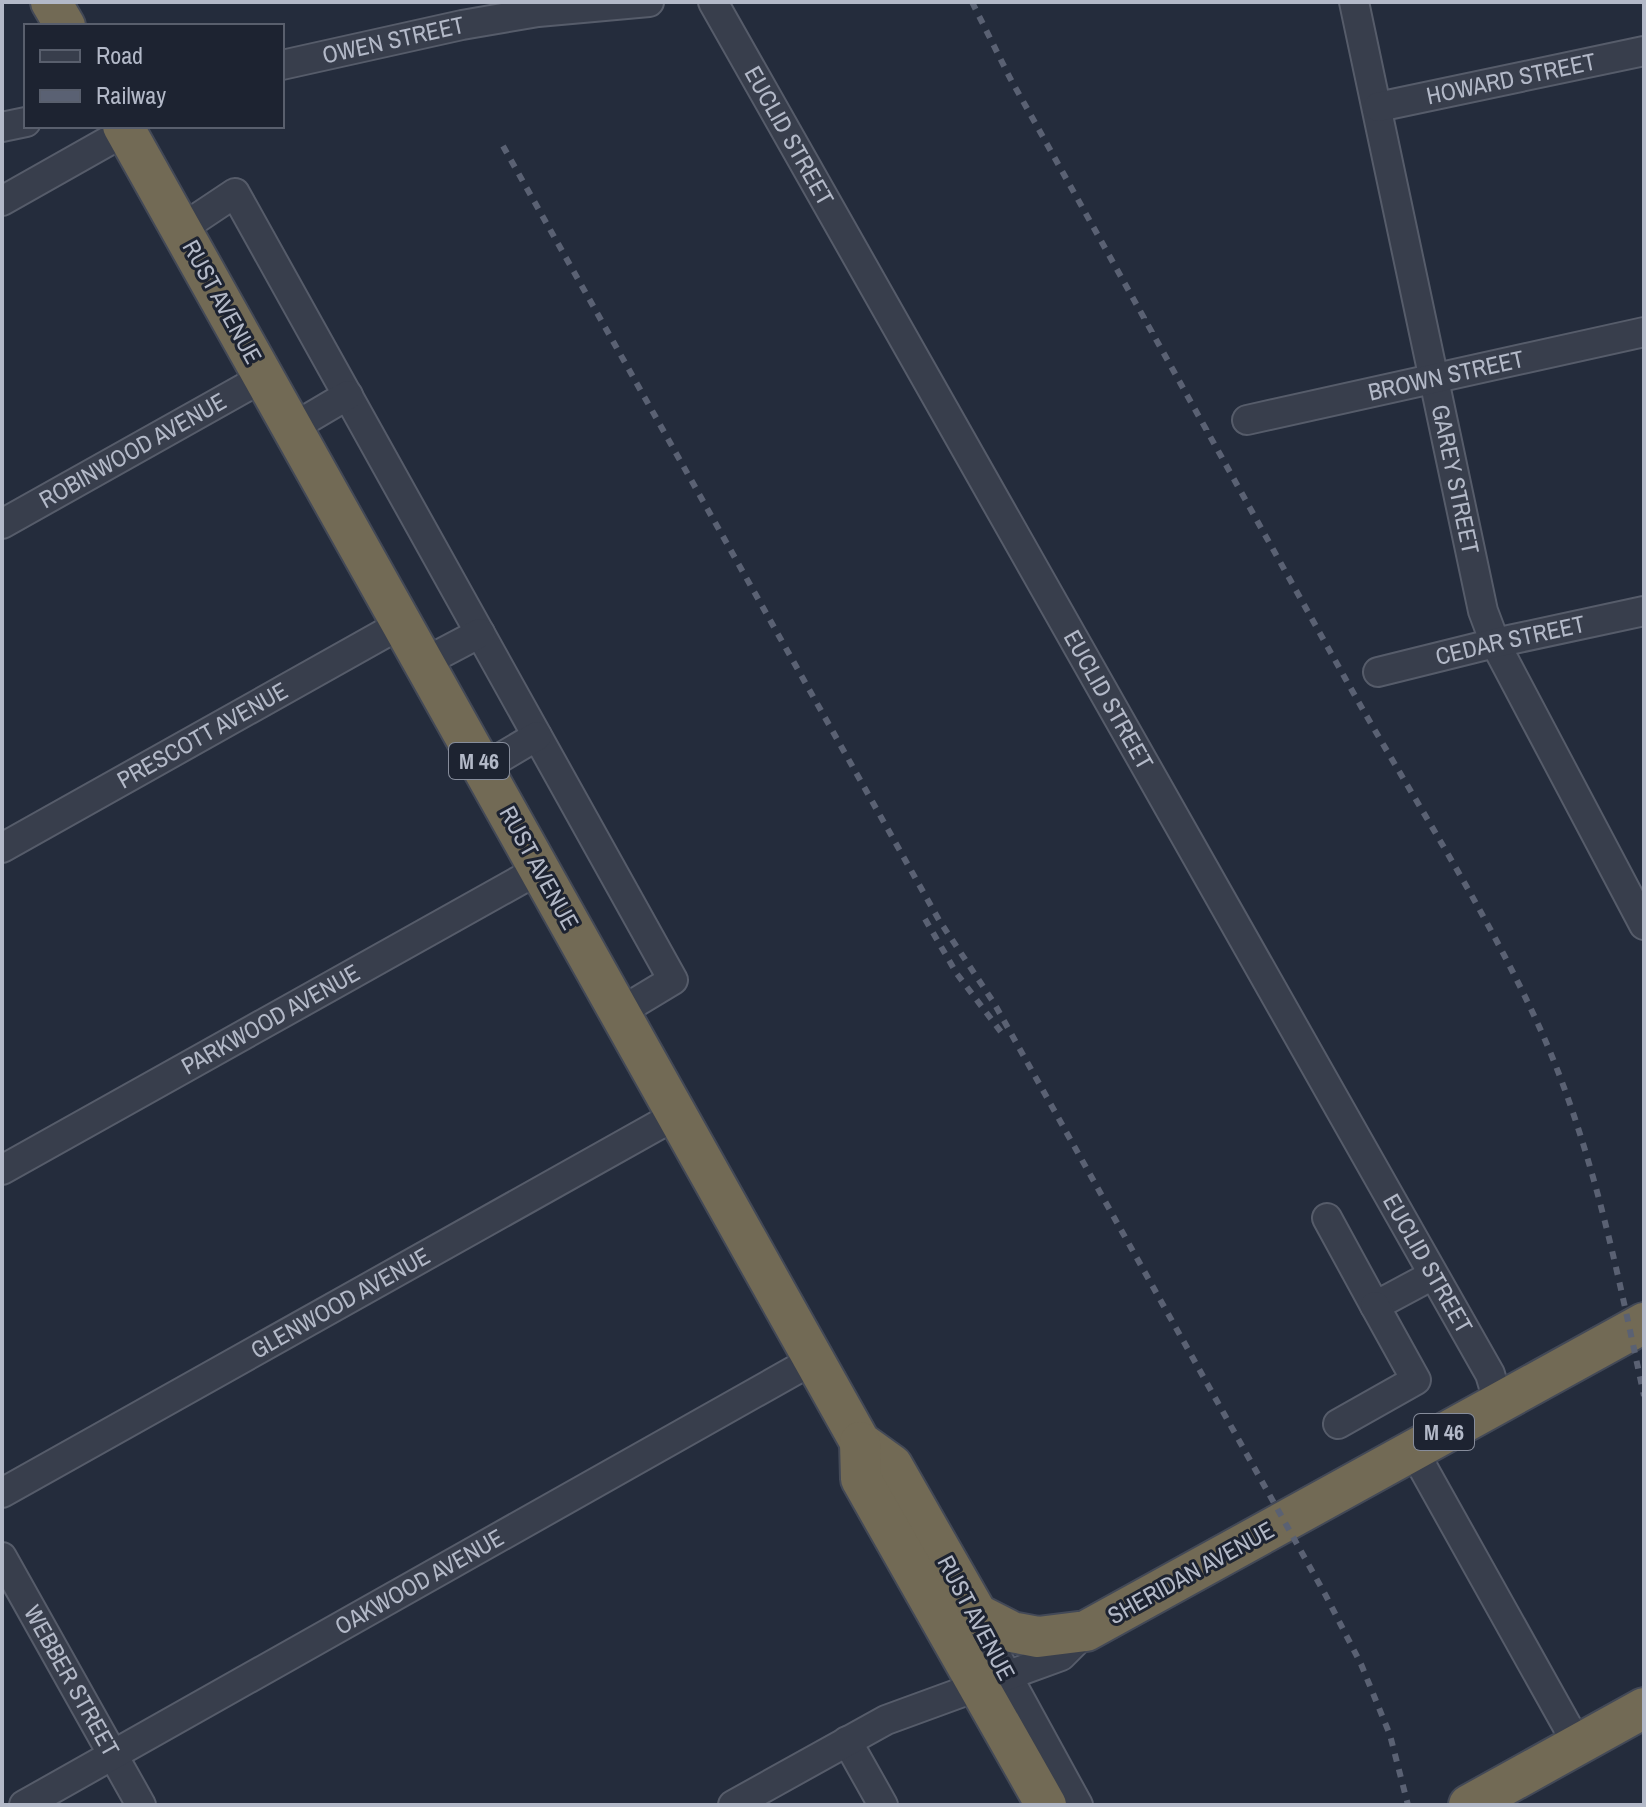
<svg xmlns="http://www.w3.org/2000/svg" width="1646" height="1807" font-family="'Archivo Narrow',sans-serif">
<style>
.lines{fill:none;stroke-linecap:round;stroke-linejoin:round}
.minor-casing{stroke:#565c6a;stroke-width:32}
.highway-casing{stroke:#434957;stroke-width:44}
.minor{stroke:#383e4c;stroke-width:28}
.highway{stroke:#726a55;stroke-width:40}
.rail{stroke:#5a6173;stroke-width:6;stroke-dasharray:8 8;stroke-linecap:butt}
.labels{text-anchor:middle;stroke-width:6;stroke-linejoin:round;paint-order:stroke}
.shield{fill:#1d2331;stroke:#868c9b;stroke-width:2}
.shield-label{font-size:22px;font-weight:bold;fill:#b3b9c8}
.street-label{font-size:24px;fill:#b3b9c8;stroke:#1d2331}
</style>
<rect width="100%" height="100%" fill="#242c3c"/>
<g class="lines">
<g class="minor-casing">
<g id="minor">
<path id="s1" d="M713,2l777,1372 8,27"/>
<path id="s2" d="M1354,2l129,609 12,32 149,282"/>
<path id="s3" d="M282,65l180,-40 76,-13 111,-10"/>
<path id="s4" d="M1378,107l266,-56"/>
<path d="M2,127l24,-5"/>
<path d="M2,201l124,-70"/>
<path d="M181,229l54,-36 438,787 -53,32"/>
<path id="s5" d="M1247,420l397,-88"/>
<path d="M292,428l56,-33"/>
<path id="s6" d="M2,524l262,-147"/>
<path d="M425,662l55,-29"/>
<path id="s7" d="M1378,672l117,-29 149,-32"/>
<path d="M483,768l54,-32"/>
<path id="s8" d="M2,848l401,-225"/>
<path id="s9" d="M2,1170l538,-301"/>
<path d="M1327,1218l48,88 58,-31"/>
<path d="M1338,1424l78,-44 -41,-74"/>
<path d="M1413,1450l157,281 5,16"/>
<path id="s10" d="M2,1493l676,-379"/>
<path id="s11" d="M2,1557l139,248"/>
<path d="M977,1614l14,32 87,159"/>
<path d="M847,1741l36,64"/>
<path id="s12" d="M24,1805l791,-446"/>
<path d="M733,1805l153,-85 175,-64 25,-25"/>
</g>
</g>
<g class="highway-casing">
<g id="highway">
<path d="M51,2l14,24"/>
<path d="M123,126l737,1316 32,23 85,149 35,18 26,5 48,-6 558,-308"/>
<path d="M860,1442l1,37 185,326"/>
<path d="M1469,1805l175,-97"/>
</g>
</g>
<use href="#minor" class="minor"/>
<use href="#highway" class="highway"/>
<g class="rail">
<path d="M972,2l38,76c112,200 223,400 335,600 66,118 142,232 197,355 51,115 76,241 102,363"/>
<path d="M503,146l436,774 55,83 331,591 36,70 29,71 18,70"/>
<path d="M925,919l32,55 44,58"/>
</g>
</g>
<g class="labels">
<g class="shield">
<rect x="449" y="743" width="60" height="36" rx="6"/>
<rect x="1414" y="1414" width="60" height="36" rx="6"/>
</g>
<g class="shield-label">
<text x="479" y="769">M 46</text>
<text x="1444" y="1440">M 46</text>
</g>
<g class="street-label">
<text dy="8" stroke="none"><textPath href="#s3" startOffset="114">OWEN STREET</textPath></text>
<text dy="8" stroke="none"><textPath href="#s4" startOffset="136">HOWARD STREET</textPath></text>
<text dy="8" stroke="none"><textPath href="#s1" startOffset="154">EUCLID STREET</textPath></text>
<text transform="translate(222 302) rotate(61)" y="8">RUST AVENUE</text>
<text dy="8" stroke="none"><textPath href="#s5" startOffset="204">BROWN STREET</textPath></text>
<text dy="8" stroke="none"><textPath href="#s6" startOffset="150">ROBINWOOD AVENUE</textPath></text>
<text dy="8" stroke="none"><textPath href="#s2" startOffset="488">GAREY STREET</textPath></text>
<text dy="8" stroke="none"><textPath href="#s7" startOffset="136">CEDAR STREET</textPath></text>
<text dy="8" stroke="none"><textPath href="#s1" startOffset="802">EUCLID STREET</textPath></text>
<text dy="8" stroke="none"><textPath href="#s8" startOffset="230">PRESCOTT AVENUE</textPath></text>
<text transform="translate(539 868) rotate(61)" y="8">RUST AVENUE</text>
<text dy="8" stroke="none"><textPath href="#s9" startOffset="308">PARKWOOD AVENUE</textPath></text>
<text dy="8" stroke="none"><textPath href="#s1" startOffset="1450">EUCLID STREET</textPath></text>
<text dy="8" stroke="none"><textPath href="#s10" startOffset="388">GLENWOOD AVENUE</textPath></text>
<text transform="translate(1191 1573) rotate(-29)" y="8">SHERIDAN AVENUE</text>
<text dy="8" stroke="none"><textPath href="#s12" startOffset="454">OAKWOOD AVENUE</textPath></text>
<text transform="translate(976 1618) rotate(62)" y="8">RUST AVENUE</text>
<text dy="8" stroke="none"><textPath href="#s11" startOffset="142">WEBBER STREET</textPath></text>
</g>
</g>
<rect width="1646" height="1807" fill="none" stroke="#b3b9c8" stroke-width="8"/>
<rect x="24" y="24" width="260" height="104" fill="#1d2331" stroke="#595f6d" stroke-width="2"/>
<rect x="40" y="50" width="40" height="12" fill="#383e4c" stroke="#595f6d" stroke-width="2"/>
<text x="96" y="64" font-size="24" fill="#b3b9c8">Road</text>
<rect x="40" y="90" width="40" height="12" fill="#5a6173" stroke="#595f6d" stroke-width="2"/>
<text x="96" y="104" font-size="24" fill="#b3b9c8">Railway</text>
</svg>
